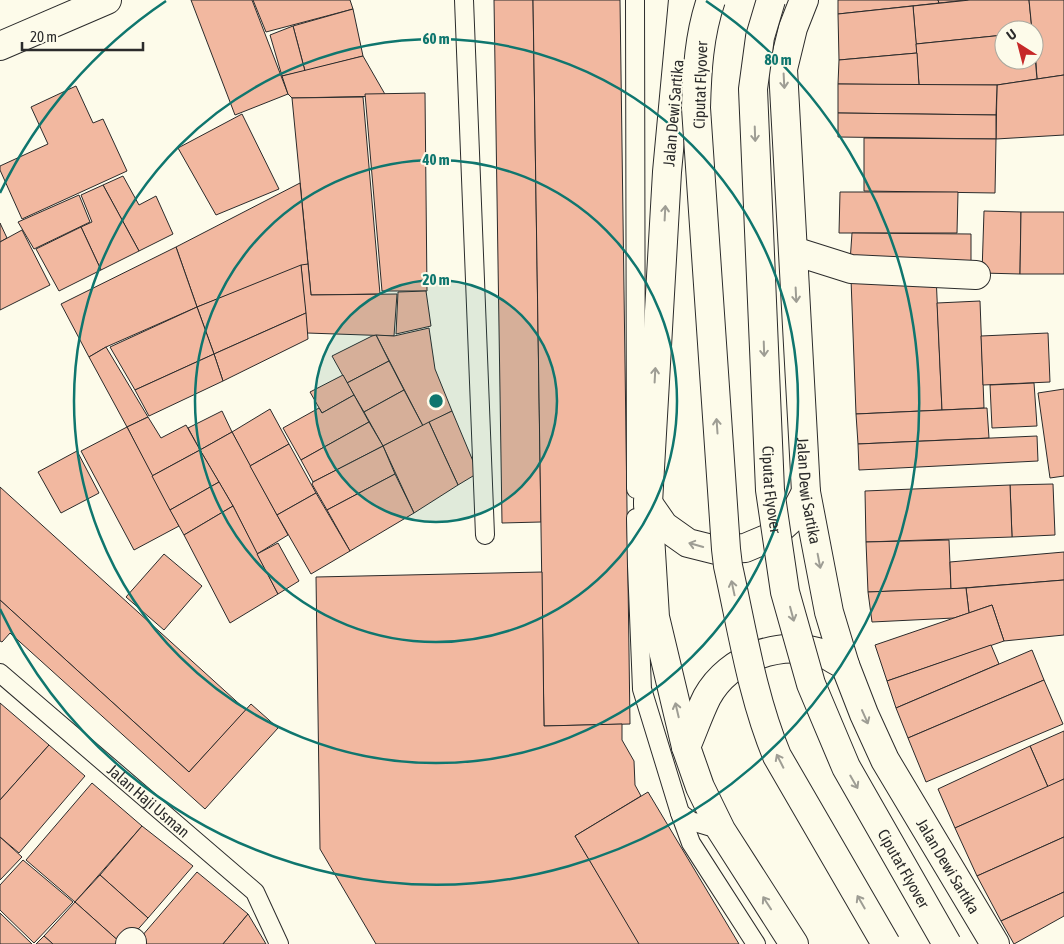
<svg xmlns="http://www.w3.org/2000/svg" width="1064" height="944" font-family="'Asap Condensed',sans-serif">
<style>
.building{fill:#f2b8a0;stroke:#2b2b2b}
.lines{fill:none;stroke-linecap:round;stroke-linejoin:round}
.service-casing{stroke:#2b2b2b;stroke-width:20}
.minor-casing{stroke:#2b2b2b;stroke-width:30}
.secondary-casing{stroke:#2b2b2b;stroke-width:30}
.service{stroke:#fdfbea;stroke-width:18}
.minor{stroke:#fdfbea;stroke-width:28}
.secondary{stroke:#fdfbea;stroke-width:28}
.trunk-bridge-casing{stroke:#2b2b2b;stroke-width:30;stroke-linecap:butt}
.trunk-bridge{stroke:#fdfbea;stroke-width:28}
.oneway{stroke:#9e9d94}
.ring{fill:none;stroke:#0f766e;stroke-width:2.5}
.labels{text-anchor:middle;stroke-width:4;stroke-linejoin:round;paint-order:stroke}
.street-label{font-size:16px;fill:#2b2b2b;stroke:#fdfbea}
.centre{fill:#0f766e;stroke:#fdfbea;stroke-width:2.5}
.ring-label{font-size:15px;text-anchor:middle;font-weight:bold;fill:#0f766e;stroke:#fdfbea;stroke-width:4;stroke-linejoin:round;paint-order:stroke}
</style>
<rect width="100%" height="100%" fill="#fdfbea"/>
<g class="building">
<path d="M191,0h61l36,94 -53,21z"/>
<path d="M253,0h97l3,9 -87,23z"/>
<path d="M494,0h39l8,522 -39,1z"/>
<path d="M533,0h87l10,724 -86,2z"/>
<path d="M838,0h100l1,3 -101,11z"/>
<path d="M938,0h30l-29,3z"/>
<path d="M970,0h59l3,30h-28v5l-88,9 -3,-38z"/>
<path d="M1029,0h35v75l-27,4 -3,-49h-2z"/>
<path d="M913,6l4,47 -78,7 -1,-46z"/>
<path d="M353,9l10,47 -58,15 -12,-45z"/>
<path d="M293,26l12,45 -23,5 -12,-41z"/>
<path d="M1004,35v25h30v-14l3,33 -40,6h-78l-3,-41z"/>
<path d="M917,53l2,32 -81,-1 1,-24z"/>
<path d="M363,56l23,40 -94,2 -4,-4 -6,-18z"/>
<path d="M1064,75v60l-68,4 1,-54z"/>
<path d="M838,84l159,1 -1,30 -158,-2z"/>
<path d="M76,86l17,37 10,-4 24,52 -105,48 -22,-49v-4l48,-22 -17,-37z"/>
<path d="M425,93l2,198h-45l-17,-197z"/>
<path d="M363,97l17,197 -69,1 -19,-197z"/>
<path d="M838,113l158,2v24l-158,-2z"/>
<path d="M242,114l37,75 -63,26 -38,-67z"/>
<path d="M864,138l132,1 -1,54 -131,-2z"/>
<path d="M123,176l16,29 17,-9 17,38 -34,17 -36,-66z"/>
<path d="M300,183l8,81 -111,43 -21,-60z"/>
<path d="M103,185l36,66 -38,19 -20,-43 11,-5 -11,-27z"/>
<path d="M840,192h118l-1,41h-118z"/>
<path d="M79,195l11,27 -56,27 -16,-27z"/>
<path d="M984,211l37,1 -1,62 -38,-1z"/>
<path d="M1021,212h43v62h-44z"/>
<path d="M0,223l7,15 -7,4z"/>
<path d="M81,227l20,43 -42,21 -23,-42z"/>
<path d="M22,230l28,55 -50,25v-68z"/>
<path d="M852,233l119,1v36l-121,-8z"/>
<path d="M176,247l21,60 -91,40 -17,10 -28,-53z"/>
<path d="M308,264l3,31 86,-1 -3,42 -87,-3 -6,-68z"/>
<path d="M301,265l5,48 -92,41 -17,-47z"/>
<path d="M936,275l6,135 -86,4 -5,-135z"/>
<path d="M426,291l5,35 -35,8 2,-42z"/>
<path d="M980,301l4,107 -42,2 -5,-107z"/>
<path d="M197,307l17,47 -79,36 -25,-43z"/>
<path d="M306,313l2,26 -85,42 -9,-27z"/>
<path d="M429,328l6,41 17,42 -29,15 -47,-91 18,1z"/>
<path d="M1048,333l2,49 -67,3 -2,-49z"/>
<path d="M376,335l13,26 -42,22 -15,-27 40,-20z"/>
<path d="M106,347l42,70 -21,10 -38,-70z"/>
<path d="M214,354l9,27 -74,35 -14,-26z"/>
<path d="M389,361l15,29 -40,22 -17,-29z"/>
<path d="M343,375l11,20 -32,18 -12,-21z"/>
<path d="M1034,383l3,43 -45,2 -2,-43z"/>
<path d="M1064,389v87l-14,2 -12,-85z"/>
<path d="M404,390l19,36 -40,20 -19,-34z"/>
<path d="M354,395l15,27 -68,38 -18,-32 36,-20 3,5z"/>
<path d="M987,408l2,30 -131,6 -2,-30z"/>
<path d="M270,409l19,35 -39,22 -18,-34z"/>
<path d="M222,411l10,21 -32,18 -12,-22z"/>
<path d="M452,411l26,62 -20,12 -29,-63z"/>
<path d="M148,417l13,21 25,-13 14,25 -48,26 -25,-49z"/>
<path d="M369,422l14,24 -70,36 -12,-22z"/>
<path d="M429,422l29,63 -44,28 -31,-67z"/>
<path d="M127,427l52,99 -45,24 -53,-99z"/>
<path d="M232,432l56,103 -31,19 -24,-48 -33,-56z"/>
<path d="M1037,436l1,25 -179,9 -1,-26z"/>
<path d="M289,444l27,49 -39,22 -27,-49z"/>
<path d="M383,446l12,28 -68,36 -15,-26 1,-2z"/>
<path d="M200,450l19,32 -49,28 -18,-34z"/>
<path d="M77,451l22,42 -38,20 -23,-41z"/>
<path d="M395,474l19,39 -64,38 -23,-41z"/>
<path d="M219,482l14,24 -49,29 -14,-25z"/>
<path d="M1053,484l2,51 -43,2 -2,-52z"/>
<path d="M1010,485l2,52 -146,5 -1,-51z"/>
<path d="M0,487l246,223 -57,62 -189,-172z"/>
<path d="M316,493l34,58 -39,23 -34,-59z"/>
<path d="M233,506l45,88 -48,29 -46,-88z"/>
<path d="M949,540l2,49 -83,3 -2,-50z"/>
<path d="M278,543l21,38 -21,13 -21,-40z"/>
<path d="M1064,552v28l-113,9 -1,-27z"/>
<path d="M164,554l38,32 -38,44 -38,-33z"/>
<path d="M542,572l2,154 78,-2v16l12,21 1,24 6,11 -66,40 65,108h-264l-56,-95 -4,-272z"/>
<path d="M1064,580v55l-60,6 -12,-36 -23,8 -3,-25z"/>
<path d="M966,588l3,25 -15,5 -82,4 -4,-30z"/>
<path d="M0,600l189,172 62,-68 27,24 -73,81 -195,-176 -8,9 -2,-1z"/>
<path d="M992,605l12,36 -117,40 -12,-36z"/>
<path d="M991,645l8,19 -103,44 -9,-27z"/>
<path d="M1032,650l12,30 -136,58 -12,-30z"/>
<path d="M1044,680l19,44 -137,58 -18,-44z"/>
<path d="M0,703l49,42 -49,55z"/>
<path d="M1064,731v48l-16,8 -18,-41z"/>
<path d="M49,745l36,31 -66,77 -19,-16v-37z"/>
<path d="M1030,746l18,41 -93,41 -17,-39z"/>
<path d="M1064,779v58l-87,39 -22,-48z"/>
<path d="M92,783l50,43 -67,76 -49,-42z"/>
<path d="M648,792l91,152h-100l-64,-108z"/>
<path d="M142,826l51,40 -45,52 -48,-43z"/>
<path d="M0,837l22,20 -22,23z"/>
<path d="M1064,837v55l-63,29 -24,-45z"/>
<path d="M23,860l50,42 -39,41 -34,-33v-25z"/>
<path d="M197,872l51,42 -25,30h-88z"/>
<path d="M100,875l48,43 -23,26h-3l-47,-42z"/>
<path d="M1064,892v24l-50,28 -13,-23z"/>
<path d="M75,902l47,42h-69l-9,-8z"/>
<path d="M0,913l32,31h-32z"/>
<path d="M248,914l18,30h-43z"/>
<path d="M44,936l9,8h-17z"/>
</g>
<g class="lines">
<g class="service-casing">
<g id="service">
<path d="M464,0l21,535"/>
<path d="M635,0l1,489"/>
<path d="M636,518l1,48 5,123 38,124 11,30 65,101"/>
<path id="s1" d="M0,673l255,219 24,52"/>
<path d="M680,813l11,8 30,9"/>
</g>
</g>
<g class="minor-casing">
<g id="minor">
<path d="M0,46l107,-46"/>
<path d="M794,251l57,18 125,6"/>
<path d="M130,944l2,-2"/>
</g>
</g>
<g class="secondary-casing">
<g id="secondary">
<path d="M683,0l-16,172 -19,331 7,114 31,130 14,40 21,43 73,114"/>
<path id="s2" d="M804,0l-11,28 -10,41 23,423 23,120 16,53 19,49 21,46 110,184"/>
<path d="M648,503l16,23 24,17 28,7 29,-2 26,-11 22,-20 13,-25"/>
<path d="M686,747c7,-16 13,-34 21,-50 22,-40 75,-58 117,-43 7,3 14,8 21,11"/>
</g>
</g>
<use href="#service" class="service"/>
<use href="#minor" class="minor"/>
<use href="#secondary" class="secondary"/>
<g class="trunk-bridge-casing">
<g id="trunk-bridge">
<path d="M711,0c-12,35 -14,71 -15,108l30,441 2,17c14,63 24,130 49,190l109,188"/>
<path id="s3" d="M771,0l-11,37 -7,52 17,401 15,102 26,92 35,83 101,177"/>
</g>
</g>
<use href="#trunk-bridge" class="trunk-bridge"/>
</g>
<defs><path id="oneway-shaft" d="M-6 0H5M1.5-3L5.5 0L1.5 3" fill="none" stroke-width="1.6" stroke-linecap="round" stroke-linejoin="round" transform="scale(1.25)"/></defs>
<g class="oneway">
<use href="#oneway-shaft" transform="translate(784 81) rotate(87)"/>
<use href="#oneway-shaft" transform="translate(755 134) rotate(88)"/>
<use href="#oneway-shaft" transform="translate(665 213) rotate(-87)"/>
<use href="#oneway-shaft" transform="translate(796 295) rotate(87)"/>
<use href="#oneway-shaft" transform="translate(764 349) rotate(88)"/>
<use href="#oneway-shaft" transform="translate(655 375) rotate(-87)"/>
<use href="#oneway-shaft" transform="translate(717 426) rotate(-94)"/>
<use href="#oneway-shaft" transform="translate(696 545) rotate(-164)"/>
<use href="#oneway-shaft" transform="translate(819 561) rotate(79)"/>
<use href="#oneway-shaft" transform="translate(733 588) rotate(-102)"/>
<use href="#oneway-shaft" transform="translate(792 614) rotate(75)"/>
<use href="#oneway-shaft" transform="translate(677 710) rotate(-103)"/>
<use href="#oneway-shaft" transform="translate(865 717) rotate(66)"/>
<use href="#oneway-shaft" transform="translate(780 761) rotate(-117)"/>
<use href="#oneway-shaft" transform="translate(854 782) rotate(60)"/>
<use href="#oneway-shaft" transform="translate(861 902) rotate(-120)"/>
<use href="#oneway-shaft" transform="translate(767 903) rotate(-123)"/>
</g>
<circle cx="436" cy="401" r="121" fill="#0f766e" fill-opacity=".12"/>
<g class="ring">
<circle cx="436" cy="401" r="121"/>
<circle cx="436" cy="401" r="241"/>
<circle cx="436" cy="401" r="362"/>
<path d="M0 193A483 483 0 0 1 166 1M706 1A483 483 0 1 1 0 609"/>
</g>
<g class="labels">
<g class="street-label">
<text transform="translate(700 85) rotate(-88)" y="6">Ciputat Flyover</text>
<text transform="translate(673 113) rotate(-85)" y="6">Jalan Dewi Sartika</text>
<text dy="6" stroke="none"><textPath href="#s3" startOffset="492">Ciputat Flyover</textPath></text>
<text dy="6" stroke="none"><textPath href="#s2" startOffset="495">Jalan Dewi Sartika</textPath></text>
<text dy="6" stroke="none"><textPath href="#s1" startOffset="196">Jalan Haji Usman</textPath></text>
<text dy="6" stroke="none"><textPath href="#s2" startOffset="900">Jalan Dewi Sartika</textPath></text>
<text dy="6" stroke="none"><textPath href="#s3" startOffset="898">Ciputat Flyover</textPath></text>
</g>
</g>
<circle cx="436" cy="401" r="8" class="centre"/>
<g class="ring-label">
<text x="436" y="44">60 m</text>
<text x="778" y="65">80 m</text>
<text x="436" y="165">40 m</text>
<text x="436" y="285">20 m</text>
</g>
<g transform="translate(1019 45) rotate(324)"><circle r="24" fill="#fdfbea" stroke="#a9a89e"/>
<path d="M0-4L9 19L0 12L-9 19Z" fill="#c62828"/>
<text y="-8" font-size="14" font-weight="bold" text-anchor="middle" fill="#2b2b2b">U</text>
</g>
<path d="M22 42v8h121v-8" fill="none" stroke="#2b2b2b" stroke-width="2.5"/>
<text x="30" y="42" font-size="15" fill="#2b2b2b" stroke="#fdfbea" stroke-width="4" paint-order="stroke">20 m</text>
</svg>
